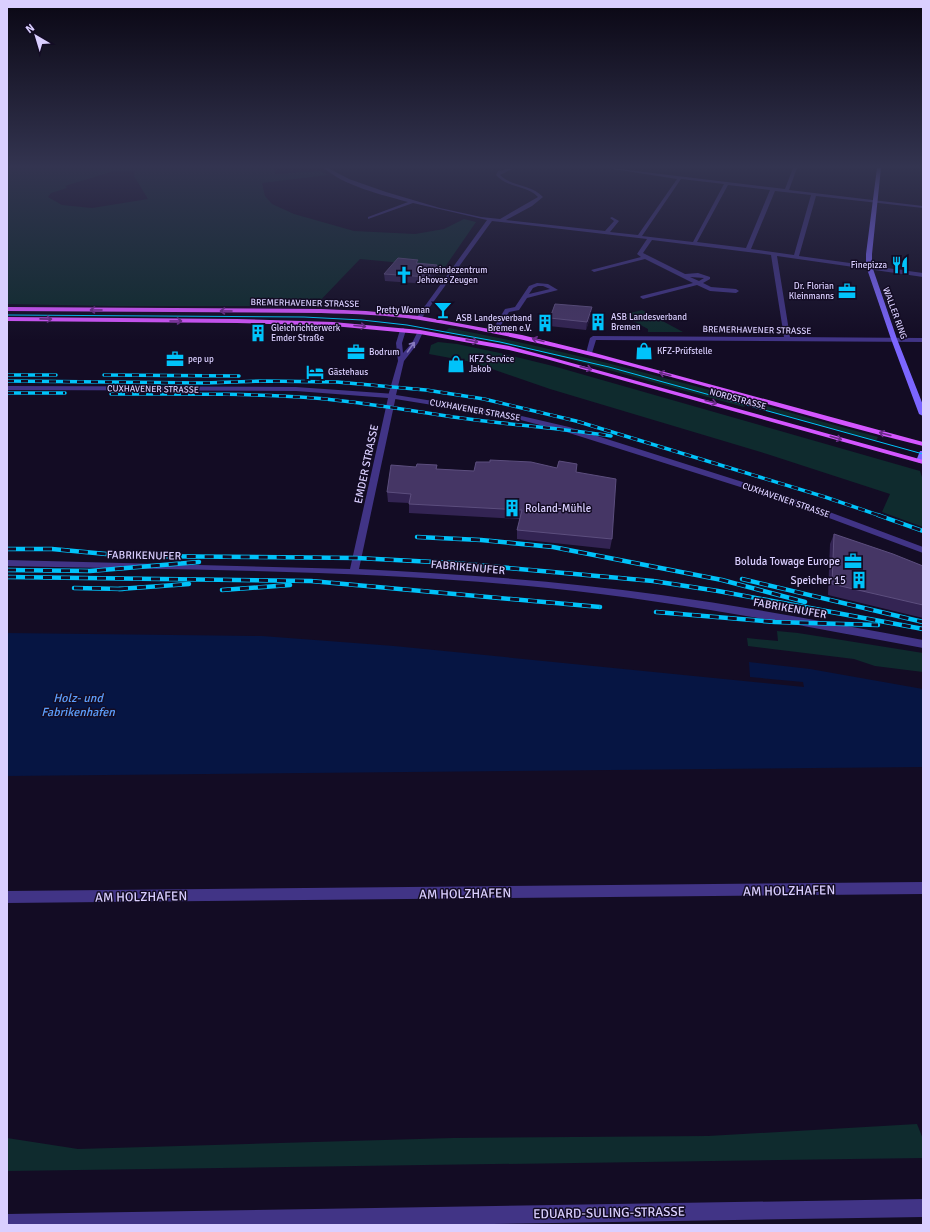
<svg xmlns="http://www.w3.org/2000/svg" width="930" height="1232" font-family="Signika,sans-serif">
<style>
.green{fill:#0f2b2e;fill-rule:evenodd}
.water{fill:#061543}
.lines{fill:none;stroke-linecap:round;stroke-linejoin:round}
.minor{fill:#413486;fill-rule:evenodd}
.tertiary{fill:#413486;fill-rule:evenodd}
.secondary{fill:#7c66ff;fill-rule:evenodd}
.primary{fill:#d456ff;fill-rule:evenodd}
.tram{stroke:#00c3fa;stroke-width:1}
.rail-far1-casing{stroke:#00c3fa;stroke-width:3.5}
.rail-casing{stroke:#00c3fa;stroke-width:4.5}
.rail-far1{stroke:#130c24;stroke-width:2.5;stroke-dasharray:7;stroke-linecap:butt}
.rail{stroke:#130c24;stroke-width:3;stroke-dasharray:9;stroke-linecap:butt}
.wall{fill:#332453}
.shaded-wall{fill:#1e1338}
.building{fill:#453665;stroke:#5c4e7e}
.oneway{stroke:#6a2d87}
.oneway2{stroke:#867abc}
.labels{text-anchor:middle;stroke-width:3;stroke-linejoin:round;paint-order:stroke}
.far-poi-label{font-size:9px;fill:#dacfff;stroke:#130c24;text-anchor:start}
.far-street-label{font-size:9px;fill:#dacfff;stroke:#130c24}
.street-label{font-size:11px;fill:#dacfff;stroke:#130c24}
.poi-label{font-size:11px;fill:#dacfff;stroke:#130c24;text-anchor:end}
.water-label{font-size:12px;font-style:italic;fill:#5da0ff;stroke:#130c24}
.near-street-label{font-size:13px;fill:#dacfff;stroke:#130c24}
</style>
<rect width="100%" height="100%" fill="#130c24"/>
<g class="green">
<path d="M7,168h267l1,6 45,-3 8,4 -66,8 3,13 7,8 22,10 60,17 61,3 29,-5 20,-10 12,3 -31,45 -85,-8 -45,47h-202l-106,-2zM114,171h21l-1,5 14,23 -56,9 -30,-3 -14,-8 3,-4 16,-5 -2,-2z"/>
<path d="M642,310l41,22h-35v-3l-26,-14z"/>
<path d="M449,328c145,27 286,70 429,109l-2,4 -130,-36 -2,2 -201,-55 -98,-20z"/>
<path d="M438,342l19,2 43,9 53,13 367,105 3,9v47l-41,-15 8,-18 -123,-40 -217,-65 -78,-27 -43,-8 2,-9z"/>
<path d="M777,631l21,2 125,20v19l-48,-6 -21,-7 -106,-13 -1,-8 31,3z"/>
<path d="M917,1124l6,15v19l-916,13v-33l71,11 375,-11 255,-2z"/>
</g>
<path class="water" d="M7,633l255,3 132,10 410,41 -1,-5 -53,-5 -1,-15 61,7 113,20v78l-916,9z"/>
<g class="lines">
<g class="minor">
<path d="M324,168h4l21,11 37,13 54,16 41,9 19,2 38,-22c-12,-12 -31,-9 -42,-22l2,-4 16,-3 -14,7c12,12 32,9 43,22l-11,9 -26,14 99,11 9,-10 -4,-3 2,-1 7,4 -9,11 28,3 39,-56 -64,-10 -2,-1 174,21 8,-21h4l-8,22 134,16v2l-107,-12 -17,60 124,17v4l-146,-21 13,81 133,1v4l-327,-2 -4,13 -5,1 -1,-1 4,-15 3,-2 191,1 -13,-82 -119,-15 -9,13 42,21 13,-1 12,4v2l-7,4 8,4 25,2 3,2 -3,2 -26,-2 -13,-6 -54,14 -3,-2 1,-1 52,-13 -48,-24 -51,13 -3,-2 50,-13 -4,-3 10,-15 -155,-18 -71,98h-4v-2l70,-97 -74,-17 -45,16v-2l40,-15c-25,-7 -64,-16 -84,-34zM681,179l43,5 -31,58 -51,-6zM728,185l42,5 -24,58 -49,-6zM775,191l36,4 -17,60 -43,-6zM690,277l14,1 -5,3z"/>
<path d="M537,283l11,1 10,6 -31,8 -8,12 -10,2 -12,20h-4l-1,-1 13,-22 10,-2 14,-21zM538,286h5l7,3 -21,5 4,-6z"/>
<path d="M7,386l289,1 99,7 1,2 -37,173c101,5 202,12 302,26 88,12 175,29 262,45v8c-125,-23 -249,-47 -375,-60 -179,-18 -361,-18 -541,-22v-6l343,9 38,-171 -92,-7 -289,-1z"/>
<path d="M923,882v12l-916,9v-12z"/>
</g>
<g class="tertiary">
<path d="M403,328l3,2 -4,13 1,10 9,-10 6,-12 5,1 -5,11 -14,18 -8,34 117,19 56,13 215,68 139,52v6l-145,-54 -215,-68 -50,-13 -124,-20 -1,-2 10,-35 -2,-18 4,-13z"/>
<path d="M923,1199v18l-497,8h-419v-11z"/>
</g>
<g class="secondary">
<path d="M877,168h4l-9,86v12l25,73 26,66v11l-4,-2 -28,-75 -25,-73v-12z"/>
<path d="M920,451h3v11l-3,1 -4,-2z"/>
</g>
<g class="primary">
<path d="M7,307l314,2 45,2 53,5 103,19 69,17 332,90v4c-168,-42 -332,-99 -503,-126 -32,-5 -66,-6 -99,-7l-314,-2z"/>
<path d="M7,317l230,2 96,3 87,8 89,16 41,11 373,103v4l-377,-105 -37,-9 -89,-16 -87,-8 -96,-3 -230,-2z"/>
</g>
<path class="tram" d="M7,315l297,2 58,3 45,5 93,17 109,25 314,87"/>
<g class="rail-far1-casing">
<g id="rail-far1">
<path d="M7,375h49"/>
<path d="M104,375l135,1"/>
<path d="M7,381l197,2 59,-2 74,1 89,8 58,9 92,22 249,76 56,19"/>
<path d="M7,393h58"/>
<path d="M111,394c68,0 135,-1 203,4 49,4 98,13 147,20 50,7 100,10 150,18"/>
</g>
</g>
<g class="rail-casing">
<g id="rail">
<path d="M878,515l45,16"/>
<path d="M417,537l64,3 72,7 169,33 83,22"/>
<path d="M7,549h45l76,7 229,2 96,5 200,18 65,10 205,38"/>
<path d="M7,570l83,1 109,-9"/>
<path d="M7,577l304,4 289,26"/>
<path d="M742,579l181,43"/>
<path d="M74,588l49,1"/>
<path d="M119,589l70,-5"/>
<path d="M222,590l68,-5"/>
<path d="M656,612l119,10 103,3"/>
</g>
</g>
<use href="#rail-far1" class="rail-far1"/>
<use href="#rail" class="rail"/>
</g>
<g class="wall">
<path d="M418,263l19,9 -9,12 -43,-3 -1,-7z"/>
<path d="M591,315l-5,15 -37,-4 1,-8z"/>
<path d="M437,465v4l37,2 102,1 36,67 -2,10 -93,-10v-9l3,-11 -111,-6v-10l-21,-1 -1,-10 29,-25z"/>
<path d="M834,534l89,32v52l-95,-23 2,-51z"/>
</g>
<g class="shaded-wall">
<path d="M437,265v7l-9,12v-7z"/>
<path d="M592,307l-1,8 -5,15 1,-8z"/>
</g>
<g class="building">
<path d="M398,258l20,2 -2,3 21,2 -9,12 -44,-3z"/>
<path d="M555,304l37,3 -5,15 -37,-4z"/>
<path d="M490,460l41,2 26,6 2,-7 18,3 -1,8 40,7 -4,60 -95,-9 5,-20 -113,-6 2,-10 -24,-2 4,-27 25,2 1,-3 20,1 -1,4 38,2 2,-9h14z"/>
<path d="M834,534l59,20 30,12v39l-91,-21z"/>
</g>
<defs><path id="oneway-shaft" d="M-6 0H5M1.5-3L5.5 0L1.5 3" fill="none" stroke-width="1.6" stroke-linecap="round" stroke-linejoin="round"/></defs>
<g class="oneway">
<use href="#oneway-shaft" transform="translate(96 310) rotate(-180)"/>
<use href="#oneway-shaft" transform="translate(226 311) rotate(-180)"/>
<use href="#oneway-shaft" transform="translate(46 319) rotate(1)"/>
<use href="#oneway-shaft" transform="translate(176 321)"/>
<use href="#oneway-shaft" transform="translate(360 326) rotate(5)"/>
<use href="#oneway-shaft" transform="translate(538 340) rotate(-166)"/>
<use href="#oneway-shaft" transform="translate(472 341) rotate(11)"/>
<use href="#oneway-shaft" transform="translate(586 368) rotate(15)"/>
<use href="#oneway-shaft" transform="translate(665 374) rotate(-165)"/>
<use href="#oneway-shaft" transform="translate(711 402) rotate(15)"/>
<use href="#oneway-shaft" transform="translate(885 434) rotate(-165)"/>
<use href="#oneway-shaft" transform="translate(836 438) rotate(16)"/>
</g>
<use class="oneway2" href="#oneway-shaft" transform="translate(411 347) rotate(-54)"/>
<linearGradient id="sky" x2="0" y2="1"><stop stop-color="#0a0714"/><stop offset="0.49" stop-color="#333450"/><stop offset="1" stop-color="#333450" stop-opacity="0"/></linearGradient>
<rect width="930" height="340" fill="url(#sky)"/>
<defs>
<g id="restaurant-bare" transform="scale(1.38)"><path d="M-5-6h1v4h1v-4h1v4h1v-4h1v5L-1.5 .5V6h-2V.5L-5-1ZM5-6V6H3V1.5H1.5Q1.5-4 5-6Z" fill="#00c3fa" stroke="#130c24" stroke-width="2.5" paint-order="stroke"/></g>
<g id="church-bare" transform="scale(1.38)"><path d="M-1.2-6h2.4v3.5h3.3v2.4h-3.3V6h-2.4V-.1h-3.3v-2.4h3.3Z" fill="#00c3fa" stroke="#130c24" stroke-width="2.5" paint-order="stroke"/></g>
<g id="office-bare" transform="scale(1.38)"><path d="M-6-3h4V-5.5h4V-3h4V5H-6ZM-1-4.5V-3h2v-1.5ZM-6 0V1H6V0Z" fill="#00c3fa" stroke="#130c24" stroke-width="2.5" paint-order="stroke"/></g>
<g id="bar-bare" transform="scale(1.38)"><path d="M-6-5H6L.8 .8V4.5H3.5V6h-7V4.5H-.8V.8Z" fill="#00c3fa" stroke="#130c24" stroke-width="2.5" paint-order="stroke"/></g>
<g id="building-bare" transform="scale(1.38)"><path d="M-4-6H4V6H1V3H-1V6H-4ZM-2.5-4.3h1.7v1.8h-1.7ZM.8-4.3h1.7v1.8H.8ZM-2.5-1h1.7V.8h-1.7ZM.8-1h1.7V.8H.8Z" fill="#00c3fa" stroke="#130c24" stroke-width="2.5" paint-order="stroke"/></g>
<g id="shop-bare" transform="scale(1.38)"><path d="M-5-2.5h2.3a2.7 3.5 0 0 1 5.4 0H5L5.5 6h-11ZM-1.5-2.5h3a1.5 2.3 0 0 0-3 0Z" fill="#00c3fa" stroke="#130c24" stroke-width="2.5" paint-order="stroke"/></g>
<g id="hotel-bare" transform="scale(1.38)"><path d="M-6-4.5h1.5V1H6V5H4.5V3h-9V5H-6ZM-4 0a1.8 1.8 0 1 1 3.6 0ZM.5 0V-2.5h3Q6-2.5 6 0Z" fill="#00c3fa" stroke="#130c24" stroke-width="2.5" paint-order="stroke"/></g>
</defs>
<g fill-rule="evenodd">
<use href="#restaurant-bare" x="900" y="265"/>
<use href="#church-bare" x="404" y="275"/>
<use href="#office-bare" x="847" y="291"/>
<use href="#bar-bare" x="443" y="310"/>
<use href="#building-bare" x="598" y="322"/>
<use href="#building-bare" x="545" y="323"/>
<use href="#building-bare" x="258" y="333"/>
<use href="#shop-bare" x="644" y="351"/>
<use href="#office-bare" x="356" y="352"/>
<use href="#office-bare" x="175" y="359"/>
<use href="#shop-bare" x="456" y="364"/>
<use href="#hotel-bare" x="315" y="372"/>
<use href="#building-bare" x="512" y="508"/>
<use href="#office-bare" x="853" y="561"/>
<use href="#building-bare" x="859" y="580"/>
</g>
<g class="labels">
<g class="far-poi-label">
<text x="887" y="268" text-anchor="end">Finepizza</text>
<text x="417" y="273">Gemeindezentrum<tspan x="417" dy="10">Jehovas Zeugen</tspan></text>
<text x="834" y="289" text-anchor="end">Dr. Florian<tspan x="834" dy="10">Kleinmanns</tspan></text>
<text x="430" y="313" text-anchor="end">Pretty Woman</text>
<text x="611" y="320">ASB Landesverband<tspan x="611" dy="10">Bremen</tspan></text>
<text x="532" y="321" text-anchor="end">ASB Landesverband<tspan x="532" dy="10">Bremen e.V.</tspan></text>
<text x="271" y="331">Gleichrichterwerk<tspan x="271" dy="10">Emder Straße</tspan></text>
<text x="657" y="354">KFZ-Prüfstelle</text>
<text x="369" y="355">Bodrum</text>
<text x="188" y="362">pep up</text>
<text x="469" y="362">KFZ Service<tspan x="469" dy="10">Jakob</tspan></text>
<text x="328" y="375">Gästehaus</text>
</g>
<g class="far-street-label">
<text transform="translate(305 303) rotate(1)" y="3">BREMERHAVENER STRASSE</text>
<text transform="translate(895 313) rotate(70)" y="3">WALLER RING</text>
<text transform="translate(757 330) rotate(1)" y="3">BREMERHAVENER STRASSE</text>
<text transform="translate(153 389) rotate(1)" y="3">CUXHAVENER STRASSE</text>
<text transform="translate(738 399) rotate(15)" y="3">NORDSTRASSE</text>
<text transform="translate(475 410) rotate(10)" y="3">CUXHAVENER STRASSE</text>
<text transform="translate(786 500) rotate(19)" y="3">CUXHAVENER STRASSE</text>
</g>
<g class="street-label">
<text transform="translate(366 464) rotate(-78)" y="4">EMDER STRASSE</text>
<text transform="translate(144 555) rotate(1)" y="4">FABRIKENUFER</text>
<text transform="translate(468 567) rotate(5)" y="4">FABRIKENUFER</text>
<text transform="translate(790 608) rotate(10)" y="4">FABRIKENUFER</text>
</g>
<g class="poi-label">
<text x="525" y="512" text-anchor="start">Roland-Mühle</text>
<text x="840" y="565">Boluda Towage Europe</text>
<text x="846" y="584">Speicher 15</text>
</g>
<g class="water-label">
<text x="78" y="702">Holz- und<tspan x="78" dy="14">Fabrikenhafen</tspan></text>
</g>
<g class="near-street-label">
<text transform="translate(789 890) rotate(-1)" y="5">AM HOLZHAFEN</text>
<text transform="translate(465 893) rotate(-1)" y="5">AM HOLZHAFEN</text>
<text transform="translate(141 896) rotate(-1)" y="5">AM HOLZHAFEN</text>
<text transform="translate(609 1212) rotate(-1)" y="5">EDUARD-SULING-STRASSE</text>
</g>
</g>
<rect width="930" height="1232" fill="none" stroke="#dacfff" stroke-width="16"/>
<g transform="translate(36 36) rotate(322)" stroke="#130c24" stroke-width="3" paint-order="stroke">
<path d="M0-3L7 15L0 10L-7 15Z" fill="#dacfff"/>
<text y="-6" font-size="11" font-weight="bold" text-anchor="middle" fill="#dacfff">N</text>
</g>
</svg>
